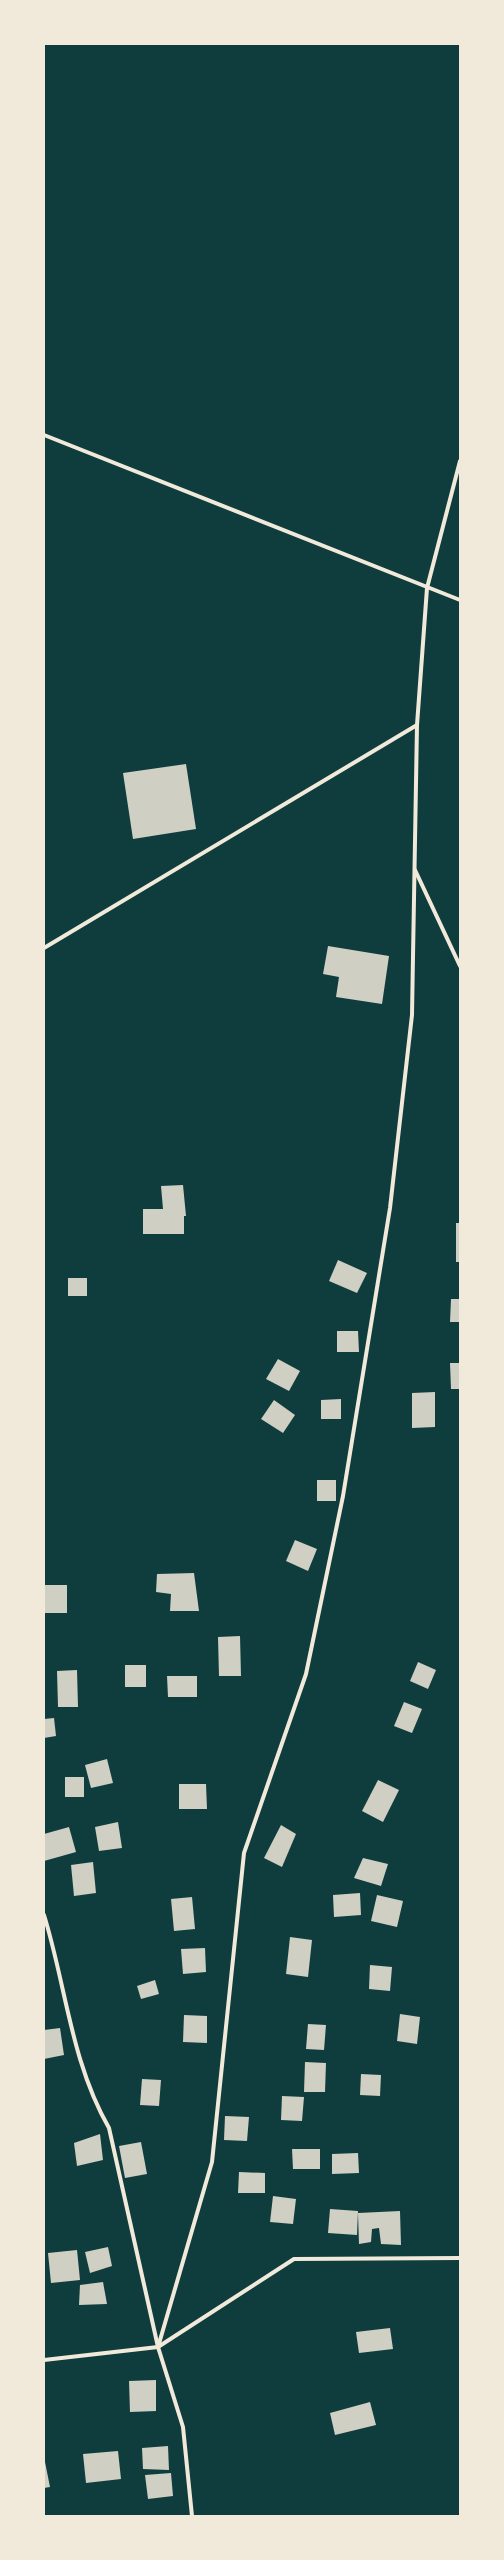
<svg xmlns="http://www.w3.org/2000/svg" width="504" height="2560" font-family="Helvetica,sans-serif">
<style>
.building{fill:#cfcfc3}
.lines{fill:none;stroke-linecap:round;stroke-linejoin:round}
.minor{stroke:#f1e9da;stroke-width:4}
</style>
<rect width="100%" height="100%" fill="#0f3d3e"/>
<g class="building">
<path d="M186,764l10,65 -63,10 -10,-66z"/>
<path d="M328,946l61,10 -7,48 -46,-7 3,-20 -16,-3z"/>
<path d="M183,1185l3,31h-2v18h-41v-25h20l-2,-23z"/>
<rect x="456" y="1223" width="4" height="39"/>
<path d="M338,1260l29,13 -10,20 -28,-12z"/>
<rect x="68" y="1278" width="19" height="18"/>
<path d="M451,1299h9v23h-10z"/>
<path d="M337,1331h21l1,21h-22z"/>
<path d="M278,1359l22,12 -11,20 -23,-12z"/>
<path d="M450,1363h10v26h-9z"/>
<path d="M435,1392v35l-23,1v-35z"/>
<path d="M341,1399v20h-20v-19z"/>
<path d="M274,1400l21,15 -12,18 -22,-14z"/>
<rect x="317" y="1480" width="19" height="21"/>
<path d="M295,1540l22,9 -9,22 -22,-10z"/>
<path d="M194,1573l5,38h-29l1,-17 -15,-2 1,-18z"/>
<rect x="44" y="1585" width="23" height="28"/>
<path d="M240,1636l1,40h-22l-1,-39z"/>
<path d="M418,1662l18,8 -8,19 -18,-8z"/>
<rect x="125" y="1665" width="21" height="22"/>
<path d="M77,1670l1,37h-20l-1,-36z"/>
<path d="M167,1676h30v21h-29z"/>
<path d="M404,1702l18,7 -10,24 -18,-7z"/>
<path d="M54,1718l2,18 -12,2v-19z"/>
<path d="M107,1759l6,24 -22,5 -6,-23z"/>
<rect x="65" y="1777" width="19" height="20"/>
<path d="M378,1780l21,10 -16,32 -21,-11z"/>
<path d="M179,1784h27l1,25h-28z"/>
<path d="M118,1822l4,26 -23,3 -4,-24z"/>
<path d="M281,1825l15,9 -14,33 -18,-9z"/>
<path d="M69,1827l7,25 -32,9v-27z"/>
<path d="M363,1858l25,6 -7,22 -27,-8z"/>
<path d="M93,1862l3,31 -22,3 -3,-31z"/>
<path d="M360,1893l1,22 -27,2 -1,-22z"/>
<path d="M377,1895l26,6 -6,26 -26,-6z"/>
<path d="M192,1897l3,32 -21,2 -3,-32z"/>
<path d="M290,1937l22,3 -4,37 -22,-3z"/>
<path d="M205,1948l1,24 -23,2 -2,-25z"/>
<path d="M370,1965l22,2 -2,24 -21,-2z"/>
<path d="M155,1980l4,14 -18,5 -4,-13z"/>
<path d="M400,2014l20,3 -3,27 -20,-3z"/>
<path d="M184,2015l23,1v27l-24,-1z"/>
<path d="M308,2024l18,1 -2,25 -18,-1z"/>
<path d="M60,2028l4,27 -20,4v-29z"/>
<path d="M305,2062l21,1 -1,29h-21z"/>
<path d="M361,2074l20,1 -1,21 -20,-1z"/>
<path d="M142,2079l19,1 -2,26 -19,-1z"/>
<path d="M282,2096l22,1 -2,24 -21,-1z"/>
<path d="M225,2116l24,1 -2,24 -23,-1z"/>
<path d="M100,2134l3,26 -26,6 -3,-23z"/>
<path d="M141,2142l6,32 -22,4 -6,-32z"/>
<path d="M292,2149h28v20h-27z"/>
<path d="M358,2153l1,20 -27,1v-20z"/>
<path d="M239,2172l26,1v20h-27z"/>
<path d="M273,2196l23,3 -3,25 -23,-2z"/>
<path d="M330,2209l28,2 -1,24 -29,-2z"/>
<path d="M400,2211l1,34 -20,-1 -2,-16 -7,1 -1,13 -12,2 -1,-31z"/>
<path d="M108,2247l4,19 -22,7 -5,-21z"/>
<path d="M77,2250l3,30 -29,3 -3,-30z"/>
<path d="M103,2282l4,22 -28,1 1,-20z"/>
<path d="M390,2328l3,21 -34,4 -3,-21z"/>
<path d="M156,2380v31l-26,1 -1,-31z"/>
<path d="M370,2402l6,23 -41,10 -5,-22z"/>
<path d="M168,2446l1,24 -26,-1 -1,-21z"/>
<path d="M118,2451l3,28 -35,4 -3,-29z"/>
<path d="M44,2457l6,30 -6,1z"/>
<path d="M171,2473l2,23 -25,3 -3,-24z"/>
</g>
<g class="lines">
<g class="minor">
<path d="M44,435l416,165"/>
<path d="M415,870l45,96"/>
<path d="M44,948l373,-223"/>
<path d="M44,1915c22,71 27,147 65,213l49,219 25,80 9,89"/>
<path d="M158,2347l54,-185 32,-309 62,-179 37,-178 47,-288 22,-193 5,-290 10,-137 33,-127"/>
<path d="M44,2360l114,-13 136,-88 166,-1"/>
</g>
</g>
<rect width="504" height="2560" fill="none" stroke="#f1e9da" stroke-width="90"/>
</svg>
